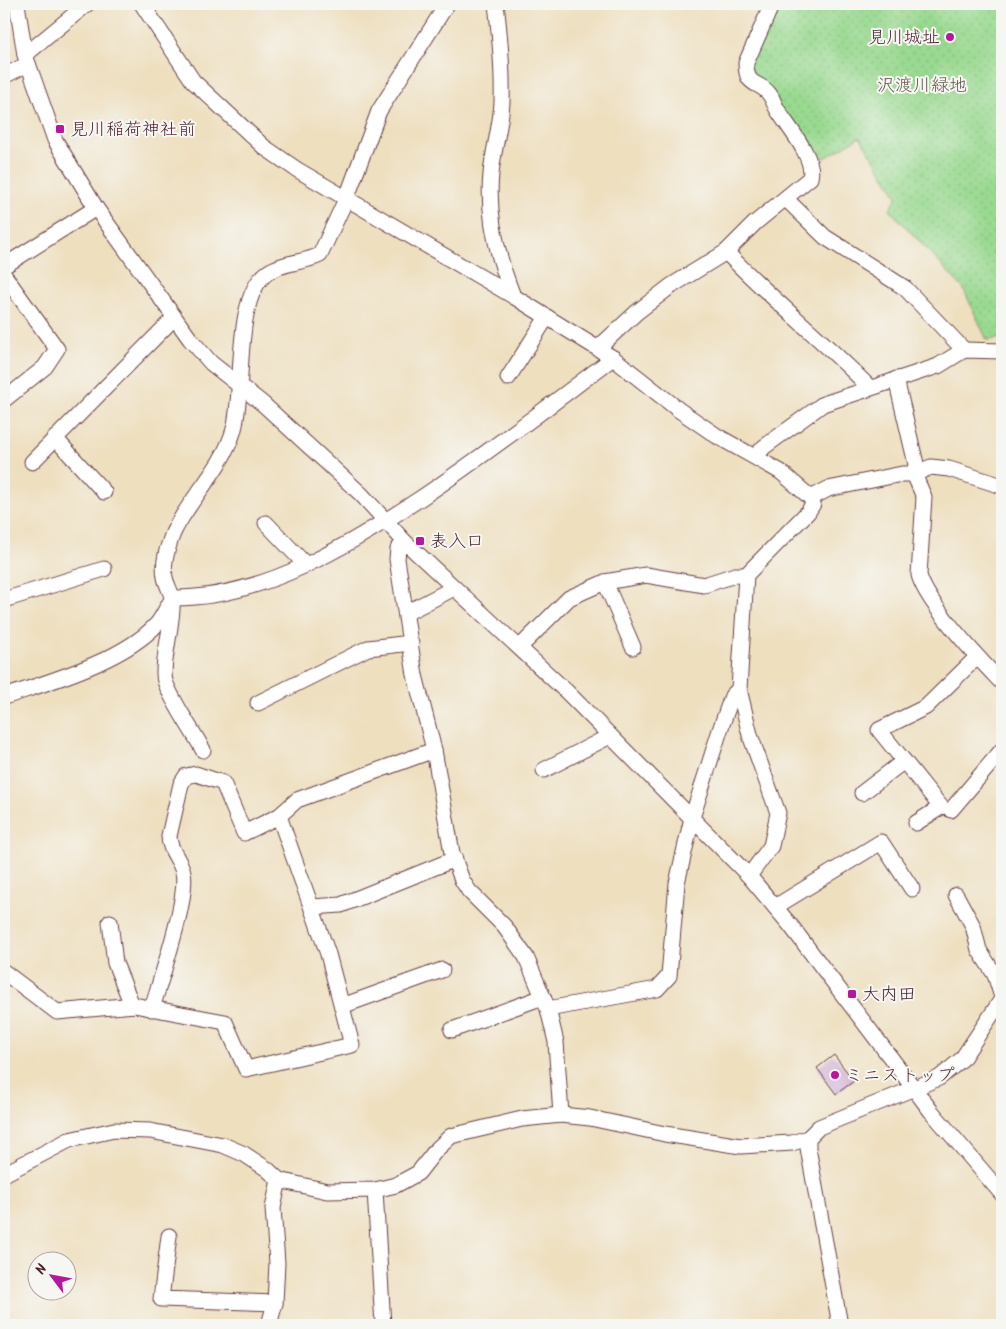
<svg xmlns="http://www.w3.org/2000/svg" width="1006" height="1329" font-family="Kalam,'Klee One',sans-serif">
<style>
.grass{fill:url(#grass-dots);stroke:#727c5e}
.building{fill:#c9a0d1}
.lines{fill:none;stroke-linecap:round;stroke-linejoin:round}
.minor-casing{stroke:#633c41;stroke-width:17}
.minor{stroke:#fff;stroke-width:15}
.poi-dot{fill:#b5179e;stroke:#f6f6f2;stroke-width:2}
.labels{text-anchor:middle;stroke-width:4;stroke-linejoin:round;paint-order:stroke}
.poi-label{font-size:18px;fill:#4a1f2b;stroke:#f6f6f2;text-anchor:start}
.park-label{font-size:18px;fill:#625749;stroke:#f6f6f2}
</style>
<defs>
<pattern id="grass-dots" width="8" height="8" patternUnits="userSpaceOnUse" patternTransform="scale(1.25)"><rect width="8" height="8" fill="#99d990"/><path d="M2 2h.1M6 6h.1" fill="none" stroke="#85ba7c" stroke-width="1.8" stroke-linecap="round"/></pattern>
</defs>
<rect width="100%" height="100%" fill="#f6f6f2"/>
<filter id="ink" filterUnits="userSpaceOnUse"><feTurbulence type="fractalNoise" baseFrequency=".02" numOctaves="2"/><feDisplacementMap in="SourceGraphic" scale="10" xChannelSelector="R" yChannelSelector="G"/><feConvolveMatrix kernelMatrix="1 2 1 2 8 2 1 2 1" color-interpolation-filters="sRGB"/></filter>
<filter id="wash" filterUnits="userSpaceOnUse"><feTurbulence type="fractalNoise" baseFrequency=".0096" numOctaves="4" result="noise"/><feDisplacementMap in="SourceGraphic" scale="20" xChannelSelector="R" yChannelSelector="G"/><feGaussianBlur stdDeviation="1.12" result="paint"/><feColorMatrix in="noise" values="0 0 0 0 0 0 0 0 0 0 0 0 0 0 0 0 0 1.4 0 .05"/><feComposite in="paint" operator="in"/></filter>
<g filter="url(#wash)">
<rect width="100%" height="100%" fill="#eedfbf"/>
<path class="grass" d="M775,4h227v334l-15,2 -24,-52 -73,-78 7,-14 -37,-59 -35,21 -16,-12 -55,-70 -5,-13z"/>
<g id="blocks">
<path class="building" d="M834,1055l20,26 -18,13 -19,-26z"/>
</g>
</g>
<g filter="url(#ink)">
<use href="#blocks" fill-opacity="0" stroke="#633c41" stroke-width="1"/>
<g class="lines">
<g class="minor-casing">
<g id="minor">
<path d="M17,4l8,51 30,85 41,68 94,131 21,24 52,41 98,90 44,48 162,150 182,184 42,50 140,185 71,83"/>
<path d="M142,4l51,77 71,66 32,22 217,127 100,62 66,52 38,26 64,36 30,26 2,6 -5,8 -62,63 -7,114 -7,7 -12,34 -28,88 -15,65 -8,93 -12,13 -109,20"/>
<path d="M496,4c4,33 7,65 6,98 -1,24 -9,48 -11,72 -4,40 7,84 22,122"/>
<path d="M25,55l62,-51"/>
<path d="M4,76l24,-12"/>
<path d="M786,199l39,38 80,51 59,62"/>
<path d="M726,252c45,47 97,88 143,135"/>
<path d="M4,266l92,-58"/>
<path d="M4,275l53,74 -12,18 -41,33"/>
<path d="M598,348l39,-36 34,-26 55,-34 29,-29 55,-45c6,-20 -23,-52 -33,-69 -3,-5 -4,-10 -7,-14 -10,-15 -24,-6 -24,-32l26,-59"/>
<path d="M508,378l39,-61"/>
<path d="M896,379l20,85 -2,10"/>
<path d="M55,438l49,54"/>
<path d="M755,457l9,-10 59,-43 115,-38 26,-16 38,1"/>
<path d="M32,462l142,-144"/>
<path d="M914,474l17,-7 18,2 53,17"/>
<path d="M811,498l17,-9 74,-15h12l10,23 -5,78c7,28 62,86 83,108"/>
<path d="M266,523l38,40"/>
<path d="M405,542l-7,7 -1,10 18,116 19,75 18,103 10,27 7,11 35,35 22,31 22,52 8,33 5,73"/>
<path d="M605,582l28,65"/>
<path d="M172,598c90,1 176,-52 249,-100 66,-44 129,-93 192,-140"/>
<path d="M4,600l100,-31"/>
<path d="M406,613l48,-25"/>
<path d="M520,647l49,-49 36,-16 41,-7 58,10 31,-10h11"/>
<path d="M739,689l11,46 28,78 -7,33 -22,30"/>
<path d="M4,697c47,-16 119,-36 153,-73 5,-6 8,-13 12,-20"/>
<path d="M258,703l110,-55 43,-5"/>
<path d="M203,750c-10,-19 -32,-50 -38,-69 -5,-15 10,-63 7,-83 -1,-7 -6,-14 -7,-21 -3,-14 3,-31 8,-44 17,-36 50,-64 61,-104 11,-40 -1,-131 33,-156 15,-11 37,-10 53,-18l27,-58 32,-86 68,-107"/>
<path d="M544,770l66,-34"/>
<path d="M862,793l42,-32"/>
<path d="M951,810l51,-60"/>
<path d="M916,823l25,-16 -62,-77 47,-23 51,-50"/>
<path d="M956,895l17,31 6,24 16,25 7,22"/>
<path d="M312,907l29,-2 114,-46"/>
<path d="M775,907l106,-65 31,47"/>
<path d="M110,922l5,41 17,42"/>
<path d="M4,972l53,40 77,-7 91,17 21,47 106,-24 -24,-91 -49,-138 18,-16 137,-50"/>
<path d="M342,1006l100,-36"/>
<path d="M152,1009c8,-29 37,-111 31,-137 -3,-13 -14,-21 -14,-36l12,-52 5,-8 10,-2 27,9 21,50 35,-17"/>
<path d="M452,1030l91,-33"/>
<path d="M4,1174l65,-34 45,-10 36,1 73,14 21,9 23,15 12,11 48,11 48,-1 21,-5 22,-12 18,-23 15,-14 71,-17 39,-4 29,3 75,16 76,12 51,-3 16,-5"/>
<path d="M375,1190l8,135"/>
<path d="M169,1236l-8,63 114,4"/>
<path d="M269,1325l6,-22 2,-40 -4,-55 6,-28"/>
<path d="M840,1325l-32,-177v-10l11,-11 120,-49 23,-19 40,-60"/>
</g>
</g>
<use href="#minor" class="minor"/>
</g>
</g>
<g class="poi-dot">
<circle cx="950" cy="37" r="5"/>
<rect x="55" y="124" width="10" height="10" rx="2.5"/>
<rect x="415" y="536" width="10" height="10" rx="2.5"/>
<rect x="847" y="989" width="10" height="10" rx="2.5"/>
<circle cx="835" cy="1075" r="5"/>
</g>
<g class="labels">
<g class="poi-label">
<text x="940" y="43" text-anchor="end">見川城址</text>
<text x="70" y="135">見川稲荷神社前</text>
<text x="430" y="547">表入口</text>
<text x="862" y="1000">大内田</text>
<text x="845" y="1081">ミニストップ</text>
</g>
<g class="park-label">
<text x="922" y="91">沢渡川緑地</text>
</g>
</g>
<rect width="1006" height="1329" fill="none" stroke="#f6f6f2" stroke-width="20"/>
<g transform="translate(52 1276) rotate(302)"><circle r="24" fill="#f6f6f2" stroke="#b1a0a2"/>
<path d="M0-4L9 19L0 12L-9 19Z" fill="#b5179e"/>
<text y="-8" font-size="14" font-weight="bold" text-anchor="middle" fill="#4a1f2b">N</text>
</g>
</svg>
